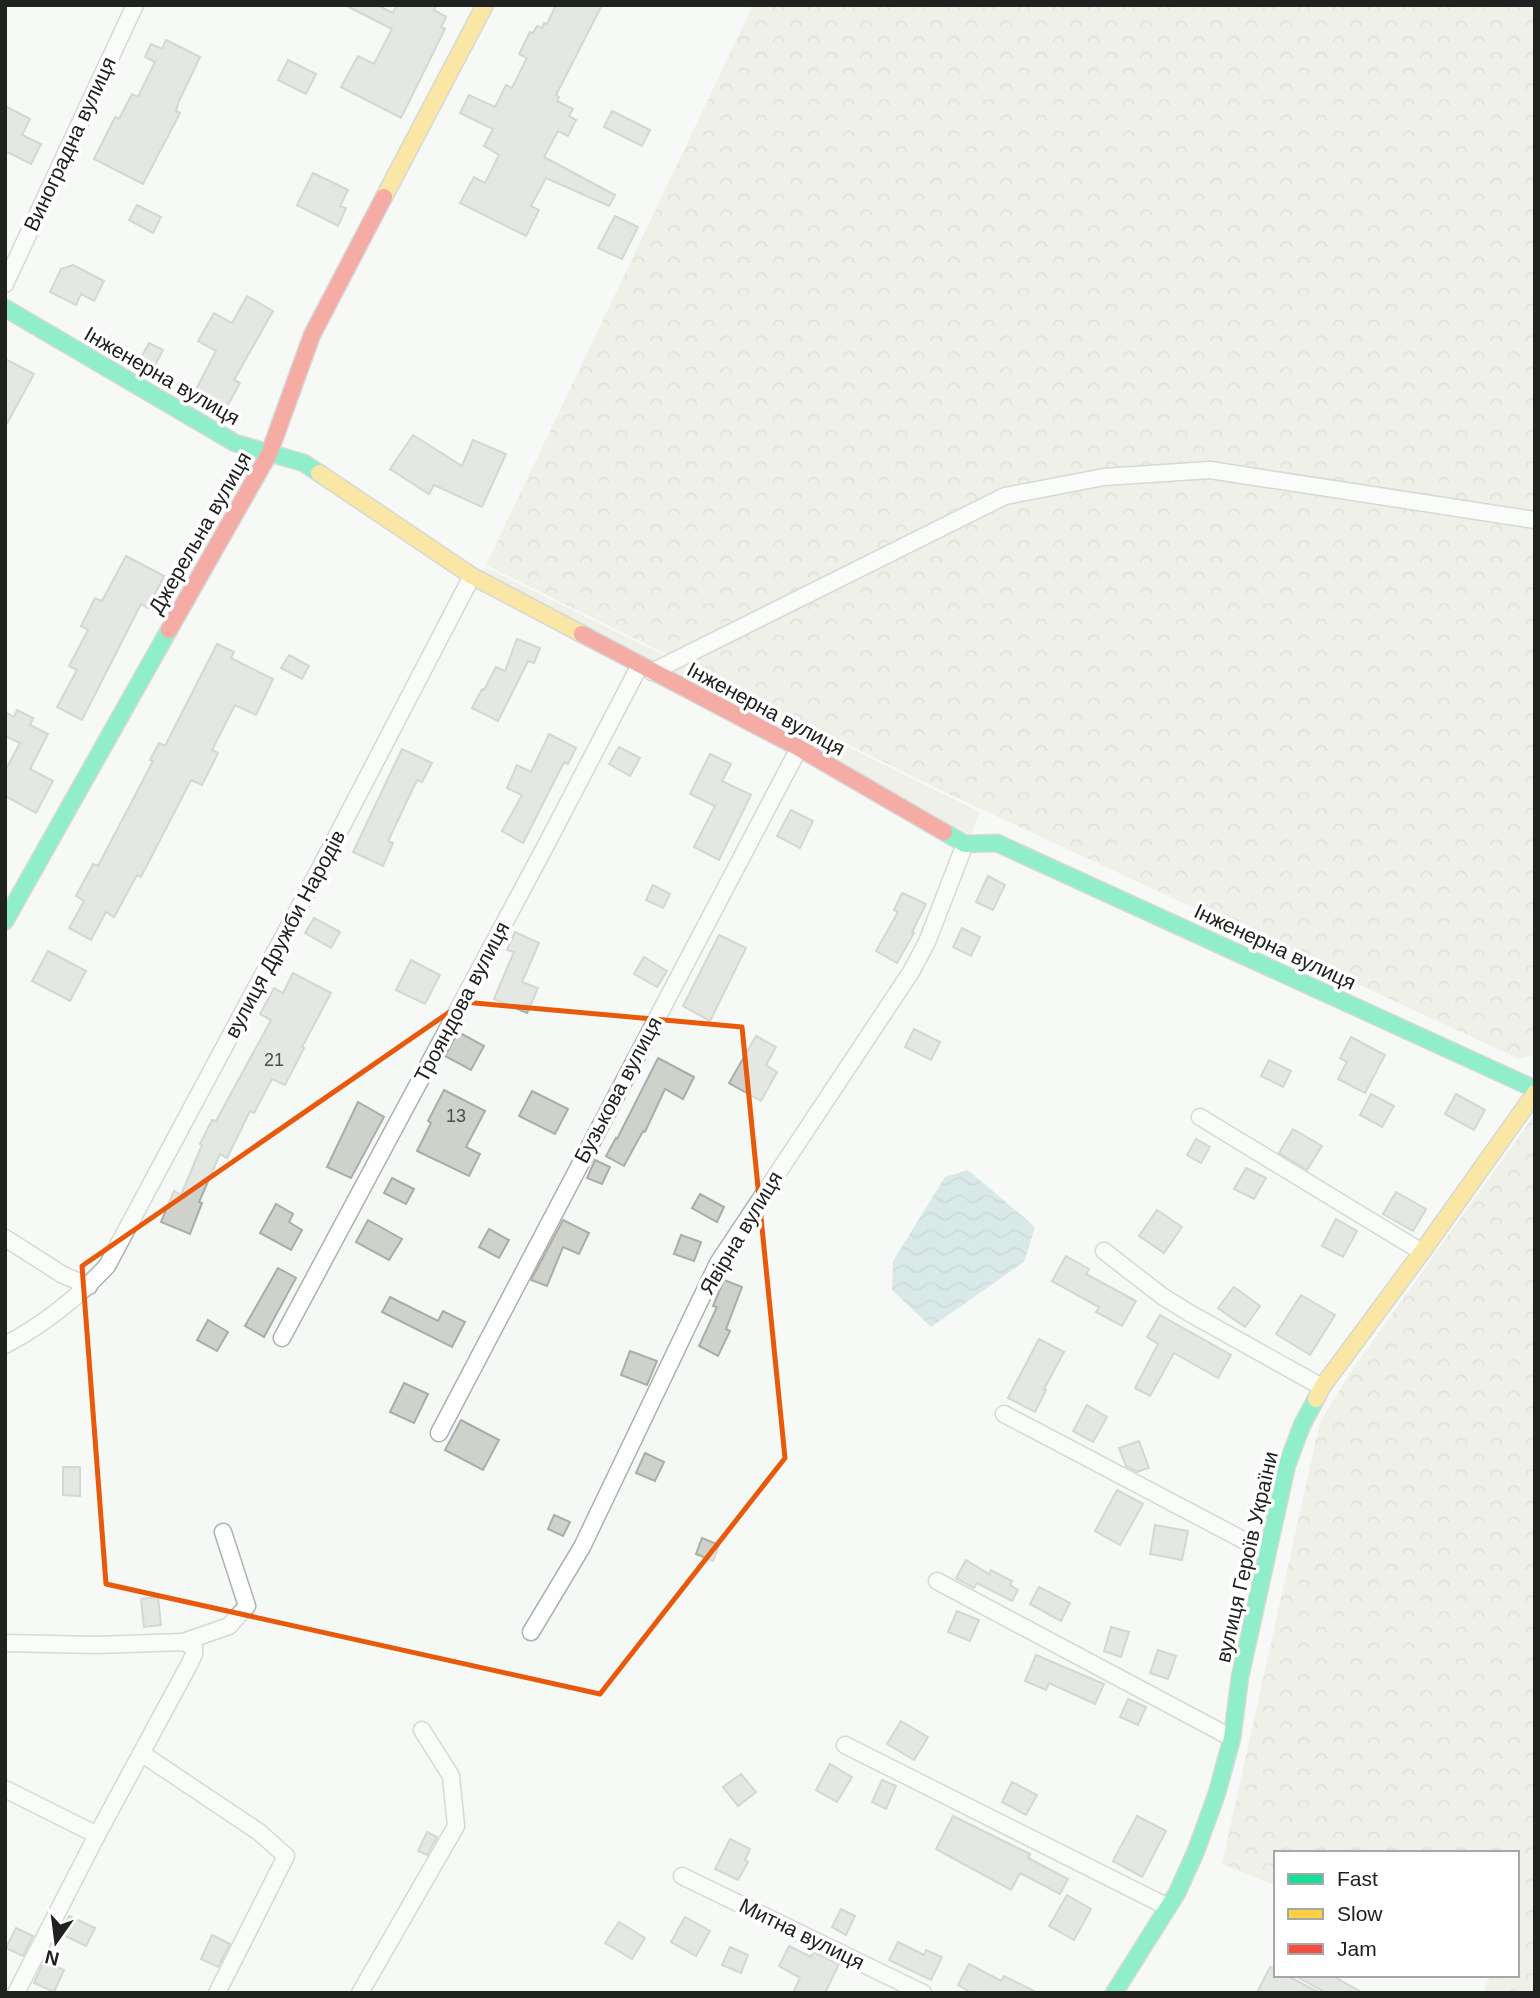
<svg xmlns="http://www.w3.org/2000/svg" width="1540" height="1998" font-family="Arial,sans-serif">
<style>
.forest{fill:url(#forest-crowns)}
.park{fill:#e6e5d8}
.water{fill:url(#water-waves)}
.building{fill:#cfd2cb;stroke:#aaadaa;stroke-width:2}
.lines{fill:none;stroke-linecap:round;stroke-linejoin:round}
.street-casing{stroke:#afb1af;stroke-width:19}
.fast-casing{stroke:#afb1af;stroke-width:19}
.slow-casing{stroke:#afb1af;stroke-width:19}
.jam-casing{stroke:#afb1af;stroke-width:19}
.street{stroke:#fefefe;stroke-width:16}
.fast{stroke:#16e098;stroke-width:16}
.slow{stroke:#ffcf43;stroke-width:16}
.jam{stroke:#f24e42;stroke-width:16}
.marked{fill:none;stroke:#e8590c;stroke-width:5;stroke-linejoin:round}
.labels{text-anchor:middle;stroke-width:7;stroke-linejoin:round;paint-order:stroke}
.number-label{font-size:18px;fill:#4c4e4b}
.street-label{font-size:21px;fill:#202220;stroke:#fff}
</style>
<defs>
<pattern id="forest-crowns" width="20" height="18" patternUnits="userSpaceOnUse" patternTransform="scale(1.75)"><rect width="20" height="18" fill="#e6e5d8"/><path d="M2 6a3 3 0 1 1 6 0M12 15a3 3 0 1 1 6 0" fill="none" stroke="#c5c4b9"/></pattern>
<pattern id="water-waves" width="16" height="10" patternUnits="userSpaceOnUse" patternTransform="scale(1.75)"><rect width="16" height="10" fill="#b5d6d6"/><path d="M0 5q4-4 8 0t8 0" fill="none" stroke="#9bb7b7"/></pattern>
</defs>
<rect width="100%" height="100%" fill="#f5f9f6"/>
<g class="forest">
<path d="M753,5h782v1049l-16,5 -579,-269 -454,-225z"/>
<path d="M1535,1114v879h-51l5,-18h28v-122h-241v33l-54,-22 98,-442 32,-52z"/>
</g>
<path class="park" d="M485,567l495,245 -10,26 -490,-260z"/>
<path class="water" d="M968,1170l67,57 -11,35 -93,65 -39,-37 1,-29 52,-84z"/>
<g class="building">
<path d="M345,5h32l16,8 4,-8h39l-2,5 12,7 -5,10 4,2 -44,89 -60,-31 17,-31 16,8 18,-35z"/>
<path d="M556,5h46l-46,90 3,2 -2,4 16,8 -4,7 7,4 -8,16 -10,-5 -14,26 71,38 -6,11 -63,-28 -15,28 8,4 -13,26 -66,-33 14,-26 11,6 14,-28 -15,-9 9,-17 -33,-16 9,-18 26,12 11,-22 6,3 15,-30 -8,-4 11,-22 3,1 4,-7 5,2 2,-5 3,1z"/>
<path d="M166,40l34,17 -21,44 -3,10 4,2 -37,71 -49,-25 21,-42 4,2 13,-25 6,3 17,-35 -10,-5 6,-13 11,5z"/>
<path d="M288,60l28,14 -10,20 -28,-14z"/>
<path d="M5,106l25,13 -8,16 19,9 -10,20 -26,-13z"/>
<path d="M612,111l38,19 -8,16 -38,-19z"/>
<path d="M313,173l35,17 -8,16 6,2 -8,18 -41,-21z"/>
<path d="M137,205l24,12 -8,16 -24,-13z"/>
<path d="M615,216l23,11 -16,32 -24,-11z"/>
<path d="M73,265l31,16 -10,20 -13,-7 -5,11 -26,-13 11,-23z"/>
<path d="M247,296l26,15 -39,69 6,3 -16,29 -31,-17 23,-44 -18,-10 16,-28 18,10z"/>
<path d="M149,343l14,7 -11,21 -14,-8z"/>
<path d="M5,359l29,15 -29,53z"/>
<path d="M413,435l49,31 11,-26 33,14 -24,53 -48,-22 -5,9 -39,-25z"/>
<path d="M126,556l38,20 -16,32 -7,-4 -59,116 -25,-13 20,-37 -8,-4 19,-36 -7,-4 14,-28 7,3z"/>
<path d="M517,639l23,9 -6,15 -6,-2 -30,60 -26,-13 10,-19 2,1 12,-23 9,4z"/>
<path d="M217,644l17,8 -3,6 42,21 -17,36 -21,-10 -23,45 6,3 -16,32 -11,-5 -50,97 -4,-2 -23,42 -8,-5 -15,28 -22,-12 15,-27 -8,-5 17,-32 5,2 55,-105 -3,-1 9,-17 6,3z"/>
<path d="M289,655l20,11 -7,13 -21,-11z"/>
<path d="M17,710l16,8 -3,7 18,9 -18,35 23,12 -17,32 -31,-17v-25l15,-28 -15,-7v-24l9,5z"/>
<path d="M549,734l27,14 -8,16 -4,-2 -41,81 -21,-12 20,-36 -15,-7 10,-23 14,7z"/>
<path d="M619,747l21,11 -10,18 -21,-12z"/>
<path d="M402,749l30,14 -10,19 -5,-2 -29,61 5,2 -10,23 -30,-14z"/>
<path d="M710,754l21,10 -9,17 29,14 -32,65 -25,-13 21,-41 -25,-12z"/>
<path d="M791,810l22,11 -13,27 -23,-12z"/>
<path d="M988,876l17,9 -12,25 -17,-8z"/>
<path d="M653,885l17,9 -7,14 -17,-8z"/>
<path d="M902,893l24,11 -14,28 2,1 -17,30 -21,-12 22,-39 -4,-2z"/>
<path d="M314,918l26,14 -9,16 -26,-15z"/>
<path d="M962,928l18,9 -9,19 -18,-9z"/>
<path d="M515,932l24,11 -17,39 16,6 -11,25 -33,-14 20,-47 -7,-2z"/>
<path d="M719,935l27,13 -36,73 -27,-15z"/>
<path d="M48,951l38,20 -16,30 -38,-20z"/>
<path d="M644,957l23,14 -10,16 -23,-13z"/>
<path d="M411,960l29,15 -15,29 -29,-14z"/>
<path d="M293,973l38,20 -29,54 2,1 -19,37 -13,-6 -18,34 -4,-2 -23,47 -7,-4 -21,48 3,1 -12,31 -29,-12 13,-31 7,4 21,-50 -2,-1 12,-24 4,1 55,-101 -11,-6 14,-26 9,5z"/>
<path d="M914,1029l26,13 -9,18 -26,-13z"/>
<path d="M458,1032l26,14 -13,24 -26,-14z"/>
<path d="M756,1036l20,11 -10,18 11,7 -16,29 -32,-18z"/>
<path d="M1351,1037l34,18 -20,38 -27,-14 9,-17 -7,-4z"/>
<path d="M658,1058l36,19 -11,22 -18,-10 -20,43 -2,-1 -19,35 -18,-10 10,-18 1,1z"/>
<path d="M1269,1060l22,11 -8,16 -22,-11z"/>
<path d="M444,1090l41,21 -19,36 14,7 -11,22 -52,-25 14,-28 -3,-2z"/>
<path d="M532,1091l36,18 -13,25 -36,-18z"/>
<path d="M1371,1094l23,12 -12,21 -22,-12z"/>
<path d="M1456,1094l29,16 -11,20 -29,-16z"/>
<path d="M358,1102l26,15 -33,61 -24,-11z"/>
<path d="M1293,1129l29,17 -15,24 -28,-17z"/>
<path d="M1196,1139l14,8 -9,16 -14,-8z"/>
<path d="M595,1160l15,7 -8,17 -15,-6z"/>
<path d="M1246,1168l20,10 -12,21 -20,-10z"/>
<path d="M392,1178l22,11 -8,15 -22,-11z"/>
<path d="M1396,1192l30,17 -13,22 -30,-17z"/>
<path d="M700,1194l24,13 -7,15 -25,-14z"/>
<path d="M276,1204l17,10 -4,8 13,8 -11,20 -31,-17z"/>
<path d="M1157,1210l25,17 -18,26 -25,-17z"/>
<path d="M1336,1219l21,12 -14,26 -21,-11z"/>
<path d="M368,1220l34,19 -13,21 -33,-18z"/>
<path d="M563,1220l26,13 -10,21 -16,-7 -16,39 -16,-6z"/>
<path d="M489,1229l20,11 -10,18 -20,-11z"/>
<path d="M681,1235l20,7 -7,19 -20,-7z"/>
<path d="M1066,1256l23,13 -3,5 50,27 -14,25 -26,-14 3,-5 -47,-26z"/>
<path d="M278,1268l18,10 -32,59 -19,-11z"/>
<path d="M724,1280l18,7 -16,42 4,2 -12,25 -19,-10 18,-39 -4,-1z"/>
<path d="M1234,1287l26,19 -15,21 -27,-19z"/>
<path d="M1301,1295l34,20 -25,40 -34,-21z"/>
<path d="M390,1297l48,24 5,-10 22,11 -13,25 -70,-35z"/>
<path d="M1160,1315l71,40 -13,23 -44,-25 -24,43 -15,-8 23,-44 -11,-7z"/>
<path d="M208,1320l20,12 -11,19 -20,-11z"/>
<path d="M1039,1339l25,13 -20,37 2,1 -11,22 -27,-14z"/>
<path d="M630,1351l27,10 -10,24 -26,-10z"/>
<path d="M404,1383l24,11 -14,29 -24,-11z"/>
<path d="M1087,1405l20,12 -14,25 -20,-11z"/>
<path d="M461,1420l38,20 -16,30 -38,-20z"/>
<path d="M1139,1441l10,27 -12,4 -11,-6 -7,-18z"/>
<path d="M645,1453l19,9 -9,19 -19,-8z"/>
<path d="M63,1467h17v29l-17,-1z"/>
<path d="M1117,1490l26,14 -23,41 -25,-14z"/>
<path d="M554,1515l16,7 -7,14 -15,-7z"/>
<path d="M1155,1525l33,6 -6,29 -32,-6z"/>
<path d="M702,1538l17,7 -6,16 -17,-7z"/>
<path d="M966,1560l23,14 2,-4 21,11 -2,4 8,5 -6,11 -35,-18 -3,5 -18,-10z"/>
<path d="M1039,1587l31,16 -9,18 -31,-17z"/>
<path d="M158,1597l3,28 -17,2 -3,-28z"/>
<path d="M957,1611l22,9 -9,21 -22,-9z"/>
<path d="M1111,1627l18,5 -8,25 -17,-6z"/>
<path d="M1158,1650l18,6 -8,23 -18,-6z"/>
<path d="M1036,1655l68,29 -9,20 -46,-21 -3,7 -21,-9z"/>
<path d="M1128,1699l18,8 -8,18 -18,-8z"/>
<path d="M901,1721l27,16 -14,23 -27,-16z"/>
<path d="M830,1764l22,13 -15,25 -21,-12z"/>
<path d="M741,1774l15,18 -18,14 -15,-19z"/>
<path d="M882,1780l14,6 -10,23 -14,-7z"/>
<path d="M1012,1782l25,13 -11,20 -24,-13z"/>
<path d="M953,1816l77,38 -2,4 40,21 -8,15 -40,-21 -9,17 -75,-41z"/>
<path d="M1137,1816l29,15 -24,46 -29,-16z"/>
<path d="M427,1832l10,5 -10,18 -9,-4z"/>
<path d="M730,1839l20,10 -5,11 3,2 -10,18 -23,-11z"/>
<path d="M1067,1895l24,14 -17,31 -25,-14z"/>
<path d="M841,1909l14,7 -9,19 -14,-8z"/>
<path d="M69,1916l26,12 -9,18 -25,-12z"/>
<path d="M685,1917l25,14 -14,25 -25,-14z"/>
<path d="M619,1922l26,16 -13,21 -27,-16z"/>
<path d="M16,1928l17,8 -10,20 -17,-8z"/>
<path d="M212,1935l18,9 -12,23 -17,-8z"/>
<path d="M898,1942l26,13 2,-5 16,7 -11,23 -42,-20z"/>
<path d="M789,1946l22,11 2,-5 26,12 -14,29h-32l7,-15 -21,-12z"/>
<path d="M730,1947l18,8 -7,18 -19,-8z"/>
<path d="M44,1961l20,9 -10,22 -20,-9z"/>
<path d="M969,1964l32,17 3,-5 34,17h-66l-14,-8z"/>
<path d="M1270,1967l6,3v5h10l34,18h-63z"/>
<path d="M1294,1975h37l32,18h-37z"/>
</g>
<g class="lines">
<g class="street-casing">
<g id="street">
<path d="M5,284l130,-279"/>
<path d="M652,672l353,-176 99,-19 106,-7 325,50"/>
<path d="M1200,1117l222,135"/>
<path d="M5,1238l58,37 26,11"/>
<path d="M1104,1251l58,45 29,18 131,73"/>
<path d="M282,1338l263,-491 95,-182"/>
<path d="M5,1345c40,-21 71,-46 102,-79l211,-394 154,-296"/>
<path d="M1004,1414l262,138"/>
<path d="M439,1433l360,-685"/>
<path d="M937,1581l295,157"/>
<path d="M531,1632l51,-85 136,-284 193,-291 16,-30 38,-98"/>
<path d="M183,1642l46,-16 18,-20 -24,-74"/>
<path d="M5,1643l92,2 86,-3 11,5v7l-4,9 -93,172 -81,158"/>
<path d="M845,1745l323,162"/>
<path d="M141,1753l118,79 27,24 -69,137"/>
<path d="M5,1789l92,46"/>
<path d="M682,1876l241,117"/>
<path d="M360,1993l96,-167 -5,-50 -29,-46"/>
</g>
</g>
<g class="fast-casing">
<g id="fast">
<path d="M5,308l230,135 69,20 15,10"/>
<path d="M944,832l21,12 32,-1 538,246"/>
<path d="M5,921l164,-291"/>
<path d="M1114,1993l63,-100 19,-42 21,-58 15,-55 8,-61 47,-212 15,-40 14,-26"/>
</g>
</g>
<g class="slow-casing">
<g id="slow">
<path d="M384,197l101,-192"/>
<path d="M319,473l153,103 110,58"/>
<path d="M1316,1399l6,-12 100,-135 113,-159"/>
</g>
</g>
<g class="jam-casing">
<g id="jam">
<path d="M169,630l100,-176 43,-119 72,-138"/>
<path d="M582,634l217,114 145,84"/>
</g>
</g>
<use href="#street" class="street"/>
<use href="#fast" class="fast"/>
<use href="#slow" class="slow"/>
<use href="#jam" class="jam"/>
</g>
<path d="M0 0H1540V1998H0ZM464,1002l278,25 43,431 -185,236 -494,-110 -24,-318z" fill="#f5f9f6" fill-opacity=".55" fill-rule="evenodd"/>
<path class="marked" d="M464,1002l278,25 43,431 -185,236 -494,-110 -24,-318z"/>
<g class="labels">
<g class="number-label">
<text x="274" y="1066">21</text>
<text x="456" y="1122">13</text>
</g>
<g class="street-label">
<text transform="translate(70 144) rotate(-65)" y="7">Виноградна вулиця</text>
<text transform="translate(162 376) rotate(30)" y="7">Інженерна вулиця</text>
<text transform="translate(200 533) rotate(-60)" y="7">Джерельна вулиця</text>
<text transform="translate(766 709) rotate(28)" y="7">Інженерна вулиця</text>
<text transform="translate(285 934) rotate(-62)" y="7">вулиця Дружби Народів</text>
<text transform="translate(1275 947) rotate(25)" y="7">Інженерна вулиця</text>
<text transform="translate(462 1002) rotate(-62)" y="7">Трояндова вулиця</text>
<text transform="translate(618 1090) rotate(-62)" y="7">Бузькова вулиця</text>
<text transform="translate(741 1233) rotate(-59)" y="7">Явірна вулиця</text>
<text transform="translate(1247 1557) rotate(-77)" y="7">вулиця Героїв України</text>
<text transform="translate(802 1934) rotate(26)" y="7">Митна вулиця</text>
</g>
</g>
<rect width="1540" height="1998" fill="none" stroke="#202220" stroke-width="14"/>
<rect x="1274" y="1851" width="245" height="126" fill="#ffffff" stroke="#a6a7a6" stroke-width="2"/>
<rect x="1288" y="1874" width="35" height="10" fill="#16e098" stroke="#a6a7a6" stroke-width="2"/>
<text x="1337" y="1886" font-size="21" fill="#202220">Fast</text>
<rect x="1288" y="1909" width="35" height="10" fill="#ffcf43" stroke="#a6a7a6" stroke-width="2"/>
<text x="1337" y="1921" font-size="21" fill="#202220">Slow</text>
<rect x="1288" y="1944" width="35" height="10" fill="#f24e42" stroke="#a6a7a6" stroke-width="2"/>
<text x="1337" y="1956" font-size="21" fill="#202220">Jam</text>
<g transform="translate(56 1942) rotate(194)" stroke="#ffffff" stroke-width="5" paint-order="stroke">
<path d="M0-5L12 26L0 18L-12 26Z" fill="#202220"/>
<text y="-10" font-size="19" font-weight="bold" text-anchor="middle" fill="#202220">N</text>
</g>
</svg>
